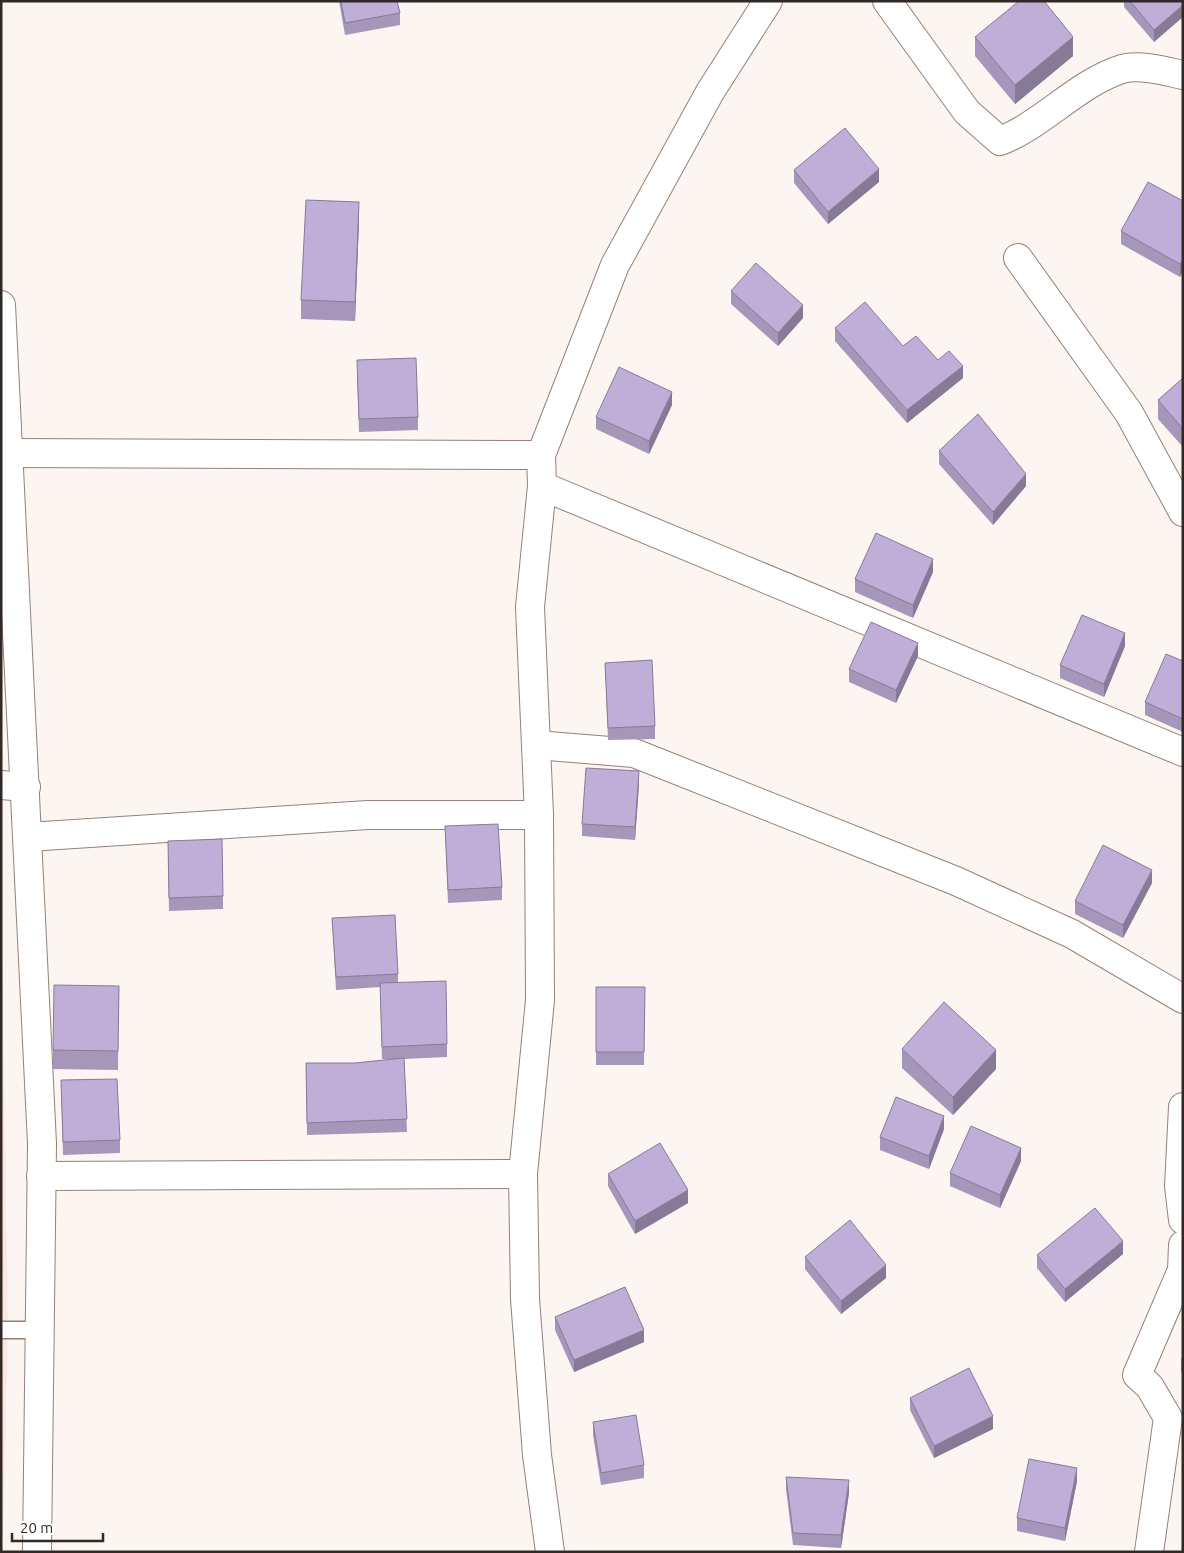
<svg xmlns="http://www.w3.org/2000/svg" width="1184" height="1553" font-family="Ubuntu,sans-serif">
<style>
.built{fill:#fde7dd}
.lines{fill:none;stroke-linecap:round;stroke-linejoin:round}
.service-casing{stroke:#93827a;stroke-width:19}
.minor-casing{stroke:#93827a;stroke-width:30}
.service{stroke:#fff;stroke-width:16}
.minor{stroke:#fff;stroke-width:28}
.wall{fill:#a696ba}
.shaded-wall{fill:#877a97}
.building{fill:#c1aed8;stroke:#877a97}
</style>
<rect width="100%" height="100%" fill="#fcf5f1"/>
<path class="built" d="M1,893l7,432 -5,209h-2z"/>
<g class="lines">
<g class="service-casing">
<path id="service" d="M1,1330h38"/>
</g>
<g class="minor-casing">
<g id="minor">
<path d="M887,1l80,111 33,29c44,-17 76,-57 122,-72 18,-5 43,2 61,6"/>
<path d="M1018,258l111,155 54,99"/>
<path d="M1,305l41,839 -5,408"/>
<path d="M9,453l532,2"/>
<path d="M542,486l641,266"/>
<path d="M536,745l98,8 322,128 116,53 111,65"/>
<path d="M1,785l25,2"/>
<path d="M28,837l340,-22h171"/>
<path d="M1183,1107l-4,79 4,34"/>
<path d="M41,1176l482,-2"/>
<path d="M550,1552l-13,-97 -12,-156 -2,-125 17,-174 -1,-185 -9,-208 12,-121 -1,-31 74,-190 95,-173 58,-91"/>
<path d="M1149,1552l19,-134 -18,-31 -13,-12 45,-105 1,-25"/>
</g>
</g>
<use href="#service" class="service"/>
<use href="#minor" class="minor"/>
</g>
<g class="wall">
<path d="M339,1h58l3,12v12l-55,10z"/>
<path d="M1124,1h59l-29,41 -30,-35z"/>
<path d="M975,37l98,19 -58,48 -40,-48z"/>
<path d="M794,170l85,12 -51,42 -34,-41z"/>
<path d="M1183,201v70l-3,6 -59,-33v-13z"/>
<path d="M359,221l-4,100 -54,-2v-19z"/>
<path d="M731,291l72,27 -25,28 -47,-42z"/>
<path d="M835,328l68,18 35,14 25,18 -56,45 -72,-82z"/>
<path d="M357,373l61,44v13l-59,2z"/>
<path d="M1183,378v69l-25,-28v-19z"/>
<path d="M672,405l-23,49 -53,-25v-12z"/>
<path d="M939,451l87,35 -33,39 -54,-61z"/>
<path d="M933,572l-20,46 -58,-26v-13z"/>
<path d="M1125,646l-21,51 -44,-19v-13z"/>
<path d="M918,656l-22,47 -47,-21v-13z"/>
<path d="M1183,661v71l-38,-17v-13z"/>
<path d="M605,663l50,63v13l-47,1z"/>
<path d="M639,784l-4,56 -53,-4v-12z"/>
<path d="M445,826l57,61v13l-54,3z"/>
<path d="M168,854l55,42v13l-54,2z"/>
<path d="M1152,883l-29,55 -48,-24v-13z"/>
<path d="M332,918l66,56v9l49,61v13l-43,2 3,73 -100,3 -1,-72h49l37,-4h-10l-2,-72 -44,3z"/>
<path d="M119,986l-1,84 -65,-1v-19z"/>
<path d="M596,987h49l-1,78h-48z"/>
<path d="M902,1049l94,20 -43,46 -51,-47z"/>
<path d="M61,1080l59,60v13l-57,2z"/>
<path d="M944,1129l-15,40 -49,-19v-13z"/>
<path d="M1021,1161l-21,47 -50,-22v-13z"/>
<path d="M608,1174l80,29 -53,31 -27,-48z"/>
<path d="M1123,1254l-58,48 -28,-34v-13z"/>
<path d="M805,1257l81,21 -45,36 -36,-45z"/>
<path d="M555,1317l89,25 -70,30 -19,-42z"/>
<path d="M1183,1357v16l-2,-1v-13z"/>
<path d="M910,1398l83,31 -59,29 -24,-48z"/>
<path d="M593,1422l51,43v13l-43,7 -8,-50z"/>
<path d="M786,1477l63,16 -8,55 -48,-3 -7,-56z"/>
<path d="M1077,1481l-12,60 -48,-10v-13z"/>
</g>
<g class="shaded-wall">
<path d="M1183,5v12l-29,25v-12z"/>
<path d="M1073,37v19l-58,48v-19z"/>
<path d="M879,169v13l-51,42v-12z"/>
<path d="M359,202v19l-4,100v-19z"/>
<path d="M1183,259v12l-3,6v-13z"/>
<path d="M803,305v13l-25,28v-13z"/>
<path d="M963,366v12l-56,45v-13z"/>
<path d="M672,392v13l-23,49v-13z"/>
<path d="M1026,474v12l-33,39v-13z"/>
<path d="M933,559v13l-20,46v-13z"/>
<path d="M1125,633v13l-21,51v-13z"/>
<path d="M918,643v13l-22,47v-13z"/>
<path d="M639,771v13l-4,56v-13z"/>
<path d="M1152,870v13l-29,55v-13z"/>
<path d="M996,1050v19l-43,46v-18z"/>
<path d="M944,1116v13l-15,40v-13z"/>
<path d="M1021,1148v13l-21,47v-13z"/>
<path d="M688,1190v13l-53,31v-13z"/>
<path d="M1123,1241v13l-58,48v-13z"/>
<path d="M886,1265v13l-45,36v-13z"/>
<path d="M644,1330v12l-70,30v-12z"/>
<path d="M993,1416v13l-59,29v-12z"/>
<path d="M1077,1468v13l-12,60v-13z"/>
<path d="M849,1480v13l-8,55v-13z"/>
</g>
<g class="building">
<path d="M341,1h56l3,12 -55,10z"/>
<path d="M1019,1h25l29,36 -58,48 -40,-48z"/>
<path d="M1130,1h53v4l-29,25z"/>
<path d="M845,128l34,41 -51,43 -34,-42z"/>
<path d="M1148,182l35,19v58l-3,5 -59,-33z"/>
<path d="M306,200l53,2 -4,100 -54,-2z"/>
<path d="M756,263l47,42 -25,28 -47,-42z"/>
<path d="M865,302l38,44 13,-10 22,24 11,-9 14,15 -56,44 -72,-82z"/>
<path d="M416,358l2,59 -59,2 -2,-59z"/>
<path d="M619,367l53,25 -23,49 -53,-24z"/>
<path d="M1183,378v51l-25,-29z"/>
<path d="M978,414l48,60 -33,38 -54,-61z"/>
<path d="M876,533l57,26 -20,46 -58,-26z"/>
<path d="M1082,615l43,18 -21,51 -44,-19z"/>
<path d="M871,622l47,21 -22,47 -47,-21z"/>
<path d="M1166,654l17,7v58l-38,-17z"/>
<path d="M652,660l3,66 -47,2 -3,-65z"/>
<path d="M586,768l53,3 -4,56 -53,-3z"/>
<path d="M498,824l4,63 -54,3 -3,-64z"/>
<path d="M222,839l1,57 -54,2 -1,-57z"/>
<path d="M1103,845l49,25 -29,55 -48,-24z"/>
<path d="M395,915l3,59 -62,3 -4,-59z"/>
<path d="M446,981l1,63 -65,3 -2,-64z"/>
<path d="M54,985l65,1 -1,65 -65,-1z"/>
<path d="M596,987h49l-1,65h-48z"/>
<path d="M944,1002l52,48 -43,47 -51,-48z"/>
<path d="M404,1058l3,61 -100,4 -1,-60h49z"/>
<path d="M117,1079l3,61 -57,2 -2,-62z"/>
<path d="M896,1097l48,19 -15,40 -49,-19z"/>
<path d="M971,1126l50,22 -21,47 -50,-22z"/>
<path d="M660,1143l28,47 -53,31 -27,-47z"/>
<path d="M1095,1208l28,33 -58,48 -28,-34z"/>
<path d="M850,1220l36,45 -45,36 -36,-44z"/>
<path d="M625,1287l19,43 -70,30 -19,-43z"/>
<path d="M969,1368l24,48 -59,30 -24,-48z"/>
<path d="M636,1415l8,50 -43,8 -8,-51z"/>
<path d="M1029,1459l48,9 -12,60 -48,-10z"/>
<path d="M786,1477l63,3 -8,55 -48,-2z"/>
</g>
<rect width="1184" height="1553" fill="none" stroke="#302926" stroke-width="5"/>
<path d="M12 1533v8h91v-8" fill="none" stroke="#302926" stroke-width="2.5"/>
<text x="20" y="1533" font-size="15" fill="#302926" stroke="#ffffff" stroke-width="4" paint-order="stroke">20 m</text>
</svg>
